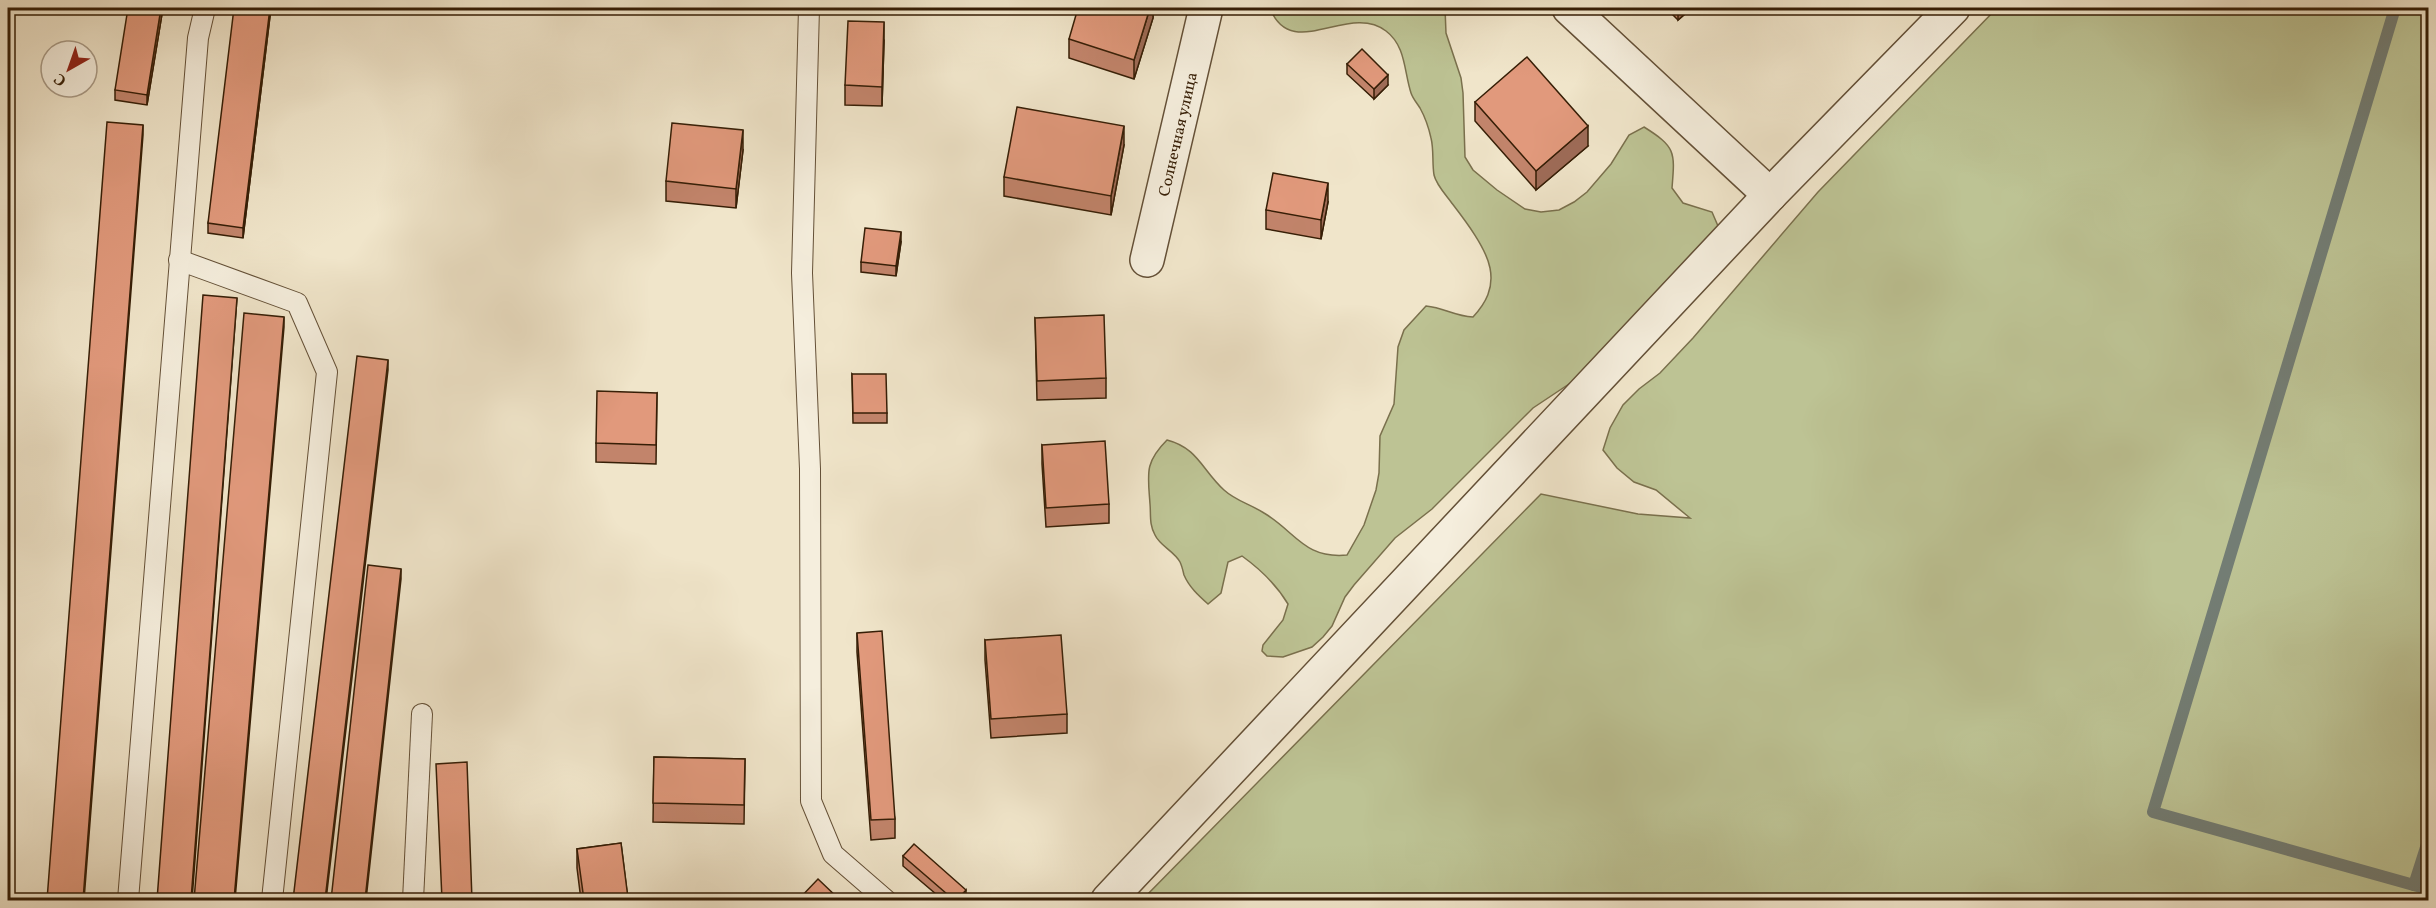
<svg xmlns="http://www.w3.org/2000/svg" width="2436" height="908" font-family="Vollkorn,serif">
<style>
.green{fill:#bdc394;stroke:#7a704d;stroke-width:1.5}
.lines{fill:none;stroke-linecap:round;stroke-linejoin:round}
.stream{stroke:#737d74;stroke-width:12}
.lane-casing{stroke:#645037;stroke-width:22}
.street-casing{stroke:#645037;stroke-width:36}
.lane{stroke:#f5eedd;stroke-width:20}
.street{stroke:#f5eedd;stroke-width:33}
.wall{fill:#c2846b;stroke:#361e06;stroke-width:1.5}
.shaded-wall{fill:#9e6b57;stroke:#361e06;stroke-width:1.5}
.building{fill:#e1997c;stroke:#361e06;stroke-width:1.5}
.labels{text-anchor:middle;stroke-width:6;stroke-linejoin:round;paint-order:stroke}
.street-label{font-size:16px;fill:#361e06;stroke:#f5eedd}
</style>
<rect width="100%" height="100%" fill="#f0e5ca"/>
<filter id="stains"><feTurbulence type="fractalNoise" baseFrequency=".00333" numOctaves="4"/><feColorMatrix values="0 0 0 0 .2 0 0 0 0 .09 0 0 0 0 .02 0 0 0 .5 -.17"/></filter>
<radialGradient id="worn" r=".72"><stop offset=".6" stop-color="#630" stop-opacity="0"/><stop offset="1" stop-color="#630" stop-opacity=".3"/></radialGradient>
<g class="green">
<path d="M1270,8h175l1,25 15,45 2,15 2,64 8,13 24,20 28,19 16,3 18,-2 15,-8 13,-10 24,-28 18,-29 15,-8c32,20 31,25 28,61l11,15 29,9 6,14 -6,14 -140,142 -39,26 -101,101 -37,29 -41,47 -9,12 -13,29 -9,11 -11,10 -29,10 -16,-1 -5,-5 1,-6 20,-25 5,-16c-12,-20 -28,-35 -46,-48l-14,6 -7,31 -13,11c-9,-8 -19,-17 -24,-29 -1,-4 -2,-9 -4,-13 -6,-11 -20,-16 -25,-27 -6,-11 -4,-20 -5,-31 -2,-30 -6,-41 17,-64 31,8 35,30 57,50 12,11 26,14 40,23 32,19 40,46 83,42l17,-30 12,-35 3,-17 1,-37 14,-32 4,-57 6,-17 22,-24c19,2 28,10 47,11 13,-14 21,-29 17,-49 -4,-21 -26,-49 -39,-66 -6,-8 -15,-18 -17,-27 -2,-12 0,-25 -3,-37 -2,-9 -6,-21 -11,-30 -3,-5 -7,-9 -9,-15 -7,-21 -5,-47 -25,-62 -37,-29 -95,32 -116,-23z"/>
<path d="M1997,8h431v892h-1286l399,-406 97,20 52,4 -34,-28 -22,-8 -17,-14 -14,-18 7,-22 13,-23 16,-16 21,-16 33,-35 125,-146z"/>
</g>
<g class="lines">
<g class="stream">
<path d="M2395,8l-242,804 275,77"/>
<path d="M2414,885l14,-44"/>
</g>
<g class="lane-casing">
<g id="lane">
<path d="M809,8l-7,265 8,196 1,332 22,53 53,46"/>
<path d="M179,260l118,43 30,69 -55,528"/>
<path d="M128,900l70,-862 7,-30"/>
<path d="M413,900l9,-186"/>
</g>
</g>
<g class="street-casing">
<g id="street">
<path d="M1569,8l201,187"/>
<path d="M1147,260l59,-252"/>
<path d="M1108,900l662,-705 183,-187"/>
</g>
</g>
<use href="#lane" class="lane"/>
<use href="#street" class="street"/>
</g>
<g class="wall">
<path d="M163,8l-16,97 -32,-5v-10z"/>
<path d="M271,8l-28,230 -35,-5v-10z"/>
<path d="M1153,8v10l-19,61 -65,-21v-19z"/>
<path d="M1666,8h26l-14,12z"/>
<path d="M884,41l-2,65 -37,-1v-20z"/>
<path d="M1347,64l41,21 -14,14 -27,-25z"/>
<path d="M1475,102l113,44 -52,44 -61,-69z"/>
<path d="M1124,145l-13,70 -107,-19v-19z"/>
<path d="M743,150l-7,58 -70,-7v-20z"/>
<path d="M1328,202l-7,37 -55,-10v-19z"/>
<path d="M901,242l-5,34 -35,-4v-10z"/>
<path d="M1035,318l71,60v20l-69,2z"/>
<path d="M852,374l35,39v10h-34z"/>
<path d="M657,393l-1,71 -60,-2v-19z"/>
<path d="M1042,445l67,59v19l-63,4 -4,-63z"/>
<path d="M857,633l38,186v19l-24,2 -14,-188z"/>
<path d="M985,640l82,74v19l-76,5 -6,-78z"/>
<path d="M654,757l91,2 -1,65 -91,-2z"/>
<path d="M621,843l7,57h-47l-4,-32v-19z"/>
<path d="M903,856l63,44h-23l-40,-34z"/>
</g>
<g class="shaded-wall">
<path d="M161,8h2l-16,97v-10z"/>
<path d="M270,8h1l-28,230v-10z"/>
<path d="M1150,8h3v10l-19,61v-19z"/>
<path d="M1678,8h14l-14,12z"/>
<path d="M884,22v19l-2,65v-19z"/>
<path d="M1388,75v10l-14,14v-10z"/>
<path d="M143,125v10l-59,765h-1z"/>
<path d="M1124,126v19l-13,70v-19z"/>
<path d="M1588,126v20l-52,44v-19z"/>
<path d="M743,130v20l-7,58v-19z"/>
<path d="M1328,183v19l-7,37v-19z"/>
<path d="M901,232v10l-5,34v-10z"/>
<path d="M237,298l-45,602h-1z"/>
<path d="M284,317v10l-49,573h-1z"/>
<path d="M388,360v10l-62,530h-1z"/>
<path d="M401,569v10l-35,321h-1z"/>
<path d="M966,890v10h-9z"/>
</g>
<g class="building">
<path d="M128,8h33l-14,87 -32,-5z"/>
<path d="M234,8h36l-27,220 -35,-5z"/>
<path d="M1078,8h72l-16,52 -65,-21z"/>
<path d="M848,21l36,1 -2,65 -37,-2z"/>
<path d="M1362,49l26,26 -14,14 -27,-25z"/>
<path d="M1527,57l61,69 -52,45 -61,-69z"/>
<path d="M1017,107l107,19 -13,70 -107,-19z"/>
<path d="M107,122l36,3 -60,775h-36z"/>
<path d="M672,123l71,7 -7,59 -70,-8z"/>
<path d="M1273,173l55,10 -7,37 -55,-10z"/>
<path d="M865,228l36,4 -5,34 -35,-4z"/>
<path d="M203,295l34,3 -46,602h-34z"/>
<path d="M244,313l40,4 -50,583h-40z"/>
<path d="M1104,315l2,63 -69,3 -2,-63z"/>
<path d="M357,356l31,4 -63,540h-32z"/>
<path d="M852,374h34l1,39h-34z"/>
<path d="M597,391l60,2 -1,52 -60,-2z"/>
<path d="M1105,441l4,63 -63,4 -4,-63z"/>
<path d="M368,565l33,4 -36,331h-34z"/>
<path d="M882,631l13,188 -24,1 -14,-187z"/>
<path d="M1061,635l6,79 -76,5 -6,-79z"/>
<path d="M654,757l91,2 -1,46 -91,-2z"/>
<path d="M467,762l5,138h-30l-6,-136z"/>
<path d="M621,843l7,55 -17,2h-27l-7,-51z"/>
<path d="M914,844l52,46 -9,10h-3l-51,-44z"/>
<path d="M818,879l22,21h-42z"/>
</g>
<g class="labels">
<g class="street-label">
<text transform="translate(1177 134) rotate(-77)" y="6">Солнечная улица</text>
</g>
</g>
<rect width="2436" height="908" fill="none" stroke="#f0e5ca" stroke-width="30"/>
<rect x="9" y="9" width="2418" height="890" fill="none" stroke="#361e06" stroke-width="3"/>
<rect x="15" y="15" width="2406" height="878" fill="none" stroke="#361e06" stroke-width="1.5"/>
<g transform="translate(69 69) rotate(220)"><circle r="28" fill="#f5eedd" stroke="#a99b87" stroke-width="1.5"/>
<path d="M0-4.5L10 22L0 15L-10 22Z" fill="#8f2418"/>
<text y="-9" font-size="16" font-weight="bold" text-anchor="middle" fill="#361e06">С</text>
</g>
<rect width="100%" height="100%" filter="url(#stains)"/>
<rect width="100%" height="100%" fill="url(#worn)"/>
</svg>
